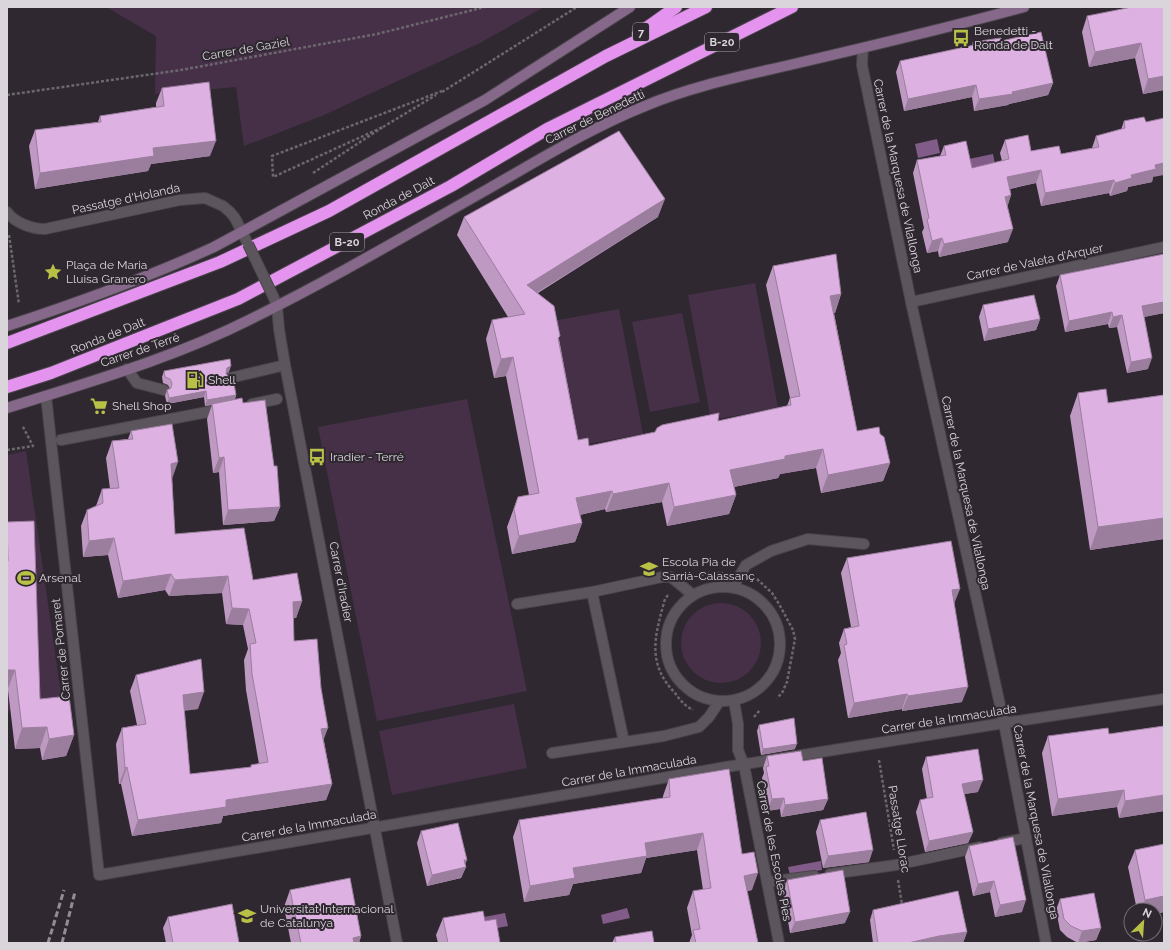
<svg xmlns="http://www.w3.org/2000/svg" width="1171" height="950" font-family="Raleway,sans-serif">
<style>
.green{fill:#463048}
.water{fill:#825c88}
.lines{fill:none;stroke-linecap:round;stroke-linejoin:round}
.lane-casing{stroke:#49444a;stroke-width:12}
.street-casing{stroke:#49444a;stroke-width:12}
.secondary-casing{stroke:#49444a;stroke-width:12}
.highway-casing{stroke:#49444a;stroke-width:14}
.path{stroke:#6c666d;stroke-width:2.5;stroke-dasharray:3 2;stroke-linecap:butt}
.lane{stroke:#5d555e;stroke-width:10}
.street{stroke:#5d555e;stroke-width:10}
.secondary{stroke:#86688a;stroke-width:10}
.highway{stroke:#e494ef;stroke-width:12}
.rail{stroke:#928c93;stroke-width:3;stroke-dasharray:6 3;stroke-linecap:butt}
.street-bridge-casing{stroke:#49444a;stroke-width:12;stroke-linecap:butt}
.street-bridge{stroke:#5d555e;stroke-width:10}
.wall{fill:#be99c2}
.shaded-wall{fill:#9b7d9e}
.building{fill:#ddb2e2;stroke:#9b7d9e}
.labels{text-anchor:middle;stroke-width:4;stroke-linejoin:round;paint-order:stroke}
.shield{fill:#2f2830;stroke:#a6a1a7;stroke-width:1}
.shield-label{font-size:11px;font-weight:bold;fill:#d9d5da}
.poi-label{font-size:12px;fill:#d9d5da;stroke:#2f2830;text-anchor:start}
.street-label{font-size:12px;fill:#d9d5da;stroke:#2f2830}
</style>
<rect width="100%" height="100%" fill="#2f2830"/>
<g class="green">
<path d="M106,7h438l-64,36 -156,72 -80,31 -8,-59 -81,7 1,-58z"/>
<path d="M755,283l23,125 -67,12 -23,-125z"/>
<path d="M619,309l24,125 -67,12 -23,-125z"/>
<path d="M682,313l18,89 -50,10 -18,-90z"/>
<path d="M467,399l60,292 -150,30 -59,-294z"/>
<path d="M26,451l36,250 -55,10v-256z"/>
<circle cx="721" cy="643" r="40"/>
<path d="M514,704l13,64 -135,27 -13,-64z"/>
</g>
<g class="water">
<path d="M937,139l3,14 -22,5 -3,-14z"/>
<path d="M993,154l2,10 -24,5 -2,-10z"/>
<path d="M821,861l1,9 -32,5 -2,-8z"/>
<path d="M627,908l3,10 -27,6 -2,-9z"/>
<path d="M505,913l3,13 -21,4 -3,-13z"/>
</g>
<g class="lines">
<g class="lane-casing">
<g id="lane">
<path d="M127,369l10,14 27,7"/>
<path d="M230,378l55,-13"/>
<circle cx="723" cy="644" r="57"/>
<path d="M733,587l13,-22 25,-14 37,-12 56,5"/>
<path d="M592,592l32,150"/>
<path d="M517,604l75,-12 70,-15h9l22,18"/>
<path d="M734,701l4,23v26l6,15"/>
<path d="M552,753l112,-17 35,-9 10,-10 10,-15"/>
</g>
</g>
<g class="street-casing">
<g id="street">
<path d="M863,48l-1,17 49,237 93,421 42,220"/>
<path d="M7,212c8,11 25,17 38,17l135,-29 25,-2 18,8 7,6 5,6 13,26"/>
<path d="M273,296l4,10 2,23 6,36 112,578"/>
<path d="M911,302l253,-55"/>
<path d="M46,396l53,479 627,-108 278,-44 160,-24"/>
<path d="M252,404l25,-5"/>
<path d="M61,440l162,-31"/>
<path d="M744,765l35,178"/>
<path d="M1001,843l25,-5"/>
<path d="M830,874l66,-9 84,-18"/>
<path d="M767,882l47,-6"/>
</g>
</g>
<g class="secondary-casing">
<g id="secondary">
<path d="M7,326c70,-23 140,-48 207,-79l271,-147 145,-93"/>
<path d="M7,408c82,-26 167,-50 244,-89 81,-40 159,-86 237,-130 51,-29 102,-61 157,-83 47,-20 98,-30 149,-42 77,-18 154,-36 230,-57"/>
</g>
</g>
<g class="highway-casing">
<g id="highway">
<path d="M638,34l38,-27"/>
<path d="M7,343l213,-81 109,-51 277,-155 100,-49"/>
<path d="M7,387l44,-14 187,-74 213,-113 98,-58 243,-121"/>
</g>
</g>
<g class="path">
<path d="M442,92l135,-85"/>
<path d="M7,95l174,-25 196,-36 108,-27"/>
<path d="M383,127l53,-32"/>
<path d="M313,173l70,-46 -110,50 -1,-21 170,-65"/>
<path d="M9,235l10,69"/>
<path d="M7,450l26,-4 -11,-21"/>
<path d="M697,576l12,-3h14"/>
<path d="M757,579l15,14 7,11 14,26 2,9 -8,43 -5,11 -5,5"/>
<path d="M668,595l-3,4c-10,36 -19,64 10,94 5,7 10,13 18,17"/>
<path d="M754,717l6,-7"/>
<path d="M879,760l15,90"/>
<path d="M898,880l4,24"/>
</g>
<use href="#lane" class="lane"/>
<use href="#street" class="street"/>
<use href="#secondary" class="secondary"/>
<use href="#highway" class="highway"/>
<g class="rail">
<path d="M48,943l16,-53"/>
<path d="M62,943l13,-51"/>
</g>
<g class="street-bridge-casing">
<path id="street-bridge" d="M248,244l25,52"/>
</g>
<use href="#street-bridge" class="street-bridge"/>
</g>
<g class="wall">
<path d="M1164,7v83l-21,4 -8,-36 -46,9 -7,-35 5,-16z"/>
<path d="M1001,41l52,42 -5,12 -39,9 -1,1 -34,6 -2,-14 -68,14 -8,-39 4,-11 72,-15 1,-4z"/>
<path d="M162,88l48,68 -59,8 -3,7 -113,18 -6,-43 6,-16 63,-8 2,-6 56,-9v-4z"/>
<path d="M1124,121l29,56 -1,5 -24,5 -1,4 -17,5 -1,-3 -68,13 -5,-23 -26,6 1,6 -4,12 1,35 -69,15 -1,-6 -11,2 -5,-21 2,-4 -11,-55 4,-13 23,-4 4,-10 28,22 30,-7 -2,-8 5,-13 26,11 30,3 31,-6 4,-12 25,-6z"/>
<path d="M464,217h194l-120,76 21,46 19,101 11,6 129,-25 69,-15 3,-8 -24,-113 7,-19 68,28 -6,19h-1l23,118 23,3 10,29 -7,18 -62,12 -5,-25 -36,6 -2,4 -44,9 2,8 -7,19 -62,12 -5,-24 -56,10 -1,-3 -25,6 2,8 -7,19 -63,12 -5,-27 11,-30 11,-2 -23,-119 -12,2 -8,-39 6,-19 16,-3 -51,-82z"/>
<path d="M1060,275l104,38 -20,4 4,52 -21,4 -10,-46 -8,1 -1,-4 -43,8 -9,-46z"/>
<path d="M983,305l57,14 -4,11 -52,11 -5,-24z"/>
<path d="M164,371l65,1 -3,1 10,22 -1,5 8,3 31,63 6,41 -6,14 -51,4 -4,-53 -6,1 -6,-54 5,-14 -7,1 -1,-9 -37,7 -2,-8 2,-6 3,-1 -2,-4 -5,-2 -1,-6z"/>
<path d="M1078,393l30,10 56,-8v144l-74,11 -20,-134z"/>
<path d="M131,431l41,48 3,55 78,46 49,21 -6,17h-3l1,23 30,100 8,43 -6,16 -103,16 -2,7 -89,13 -11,-52h-2l-3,-40 6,-16 15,-3 -7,-34 6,-16 62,34 -14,1 6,64 61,-7v-2l8,-1 -13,-74 -2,-30 4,-11 -5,-24 -17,-1 -4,-31 -53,3 -4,-6 -47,8 -10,-43 -25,2 -2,-31 6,-16 9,-4 6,-17h8l-4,-31 6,-17 16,-2z"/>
<path d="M7,522l33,177 34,36 -8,21 -24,4 -2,-12 -25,1 -7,-59 -1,1z"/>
<path d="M847,558l107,45 8,99 -60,9v-2l-54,9 -10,-58 3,-7 -2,-10 5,-14 7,-2 -10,-54z"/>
<path d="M759,725l36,24 -34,6 -4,-24z"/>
<path d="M1164,726v85l-45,7 -2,-11 -65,9 -10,-63 6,-17 61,-2z"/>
<path d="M767,756l36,5 25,38 -5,11 -42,7 -1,-8 -13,2 -5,-33 2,-5 -1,-5z"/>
<path d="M926,757l52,35 -14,2 9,38 -5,11 -43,9 -9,-40 4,-12 7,-1 -5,-30z"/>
<path d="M669,779l73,75 10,36 -5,1 11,52h-69l3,-8 -5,-27 6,-17 10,-1 -6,-40 -51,8 -5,15 -68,11 -4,11 -45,7 -11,-65 6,-17 144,-22v-2z"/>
<path d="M820,820l49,42 -46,6 -7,-36z"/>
<path d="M421,831l44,33 1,3 -5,11 -34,8 -10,-43z"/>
<path d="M969,846l53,66 -27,5 -5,-25 -17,4 -8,-39z"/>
<path d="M1135,850l29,62 -9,2v-4h-18l-9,-43z"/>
<path d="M787,880l58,43 -55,10 -7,-41z"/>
<path d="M290,890l71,46 -2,7h-68l-7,-36z"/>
<path d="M1060,899l41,29 -5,12 -18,3 -11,-6 -7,-7 -4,-20z"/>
<path d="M873,910l94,22 -4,11h-90l-3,-23z"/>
<path d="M168,917l71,26h-73l-3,-15z"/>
<path d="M443,918l42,3 15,22h-62l-2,-8z"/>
<path d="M615,937l39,6h-42z"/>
</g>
<g class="shaded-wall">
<path d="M1141,43l-6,15 -46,9 6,-15z"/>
<path d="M1164,76v14l-21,4 5,-15z"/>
<path d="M1053,83l-5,12 -39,9 -1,1 -34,6 5,-12 33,-7z"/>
<path d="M976,85l-4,12 -68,14 4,-12z"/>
<path d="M216,141l-6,15 -59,8 -3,7 -113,18 5,-16 113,-25z"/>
<path d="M1164,163v12l-11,2 -1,5 -24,5 -1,4 -17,5 5,-13 40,-18z"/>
<path d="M1041,170l-5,13 -34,7 5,-13z"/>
<path d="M1114,180l-5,13 -68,13 4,-13z"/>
<path d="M1011,195l-4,13 -2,-11z"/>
<path d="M665,199l-7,18 -138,86 7,-18z"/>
<path d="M1013,229l-5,13 -69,15 5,-13z"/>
<path d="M942,238l-4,13 -11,2 5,-12z"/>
<path d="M841,294l-6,19 -12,1 7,-18z"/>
<path d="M1164,302v11l-26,5 4,-12z"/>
<path d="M1112,312l-4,12 -43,8 4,-11z"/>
<path d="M1122,315l-5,12 -8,1 4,-11z"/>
<path d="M1040,319l-4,11 -52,11 4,-12z"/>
<path d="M513,357l-7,19 -12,2 7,-19z"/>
<path d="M1152,358l-4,11 -21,4 4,-11z"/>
<path d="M231,366l-2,6 -4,2 2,-6z"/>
<path d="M206,391l-2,6 -37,7 2,-6z"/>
<path d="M236,395l-2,5 -29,6 2,-6z"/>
<path d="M823,449l-7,19 -36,6 -2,4 -54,11 6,-19 55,-14z"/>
<path d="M224,457l-5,15 -6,1 6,-15z"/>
<path d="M178,462l-6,17 -1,-15z"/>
<path d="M890,463l-7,18 -62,12 7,-18z"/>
<path d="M669,483l-7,19 -56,10 7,-18z"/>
<path d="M612,491l-7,18 -35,8 6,-19z"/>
<path d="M736,495l-7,19 -62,12 7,-19z"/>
<path d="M280,507l-6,14 -51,4 5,-15z"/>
<path d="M1164,518v21l-74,11 8,-23z"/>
<path d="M582,523l-7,19 -63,12 7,-18z"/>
<path d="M114,538l-6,17 -25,2 6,-16z"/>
<path d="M171,574l-6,16 -47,8 5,-17z"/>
<path d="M228,576l-6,17 -53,3 6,-16z"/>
<path d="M960,589l-6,15 -2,-14z"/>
<path d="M302,601l-6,17 -9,1 6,-17z"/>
<path d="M232,608l17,1 -6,16 -17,-1z"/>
<path d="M7,670h8l-8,21z"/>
<path d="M968,687l-6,15 -60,9 6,-15z"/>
<path d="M204,692l-6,17 -21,3 6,-17z"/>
<path d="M907,694l-5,15 -54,9 6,-15z"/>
<path d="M47,727l-7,21 -25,1 7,-21z"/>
<path d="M328,728l-6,16 -1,-15z"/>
<path d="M74,735l-8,21 -24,4 7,-21z"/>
<path d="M797,744l-2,5 -34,6 2,-6z"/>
<path d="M127,767l-6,17h-2l6,-16z"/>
<path d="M983,780l-5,12 -20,3 4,-11z"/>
<path d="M332,784l-6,16 -103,16 -2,7 -89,13 6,-16 88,-20z"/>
<path d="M1124,790l-7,17 -65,9 6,-17z"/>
<path d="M1164,795v16l-45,7 6,-17z"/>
<path d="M784,798l-4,11 -13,2 5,-12z"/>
<path d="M828,799l-5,11 -42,7 4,-12z"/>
<path d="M973,832l-5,11 -43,9 4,-11z"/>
<path d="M703,833l-6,17 -51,8 -5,15 -68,11 -4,11 -45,7 6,-16 43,-18 72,-25z"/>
<path d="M873,850l-4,12 -46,6 5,-12z"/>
<path d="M464,860h3l-3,7h2l-5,11 -34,8 5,-11z"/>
<path d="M758,873l-6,17 -15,3 7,-17z"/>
<path d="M994,881l-4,11 -17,4 5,-12z"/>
<path d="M1164,896v16l-9,2v-4h-14l4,-10z"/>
<path d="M1026,900l-4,12 -27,5 5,-12z"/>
<path d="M850,912l-5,11 -55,10 5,-11z"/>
<path d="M1101,928l-5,12 -18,3 4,-12z"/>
<path d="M967,932l-4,11h-55l31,-7z"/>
<path d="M361,936l-2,7h-8l2,-5z"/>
</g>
<g class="building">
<path d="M1132,7h32v69l-16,3 -7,-36 -46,9 -8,-36z"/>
<path d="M1041,32l12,51 -41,9 1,2 -34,5 -3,-14 -68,14 -8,-38 74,-16 -1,-3 28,-4v3z"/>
<path d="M209,82l7,59 -63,7 1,8 -114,17 -5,-43 66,-8 -1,-6 64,-10 -2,-18z"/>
<path d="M1144,117l2,5 18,-4v45l-9,2 1,4 -25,6 1,3 -17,5 -1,-3 -69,13 -4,-23 -34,7 4,18 -6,2 8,32 -69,15 -2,-6 -10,3 -5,-22 2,-1 -12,-58 29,-5 -2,-9 22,-5 6,27 37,-9 -4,-19 23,-5 3,16 28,-5 2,8 38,-7 -3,-11 29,-8 -1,-7z"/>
<path d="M619,131l46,68 -138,86 27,21 6,30 -2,2 20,102 10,-2 1,8 66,-14 2,-4 5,-3 57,-12 -1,8 73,-16 -1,-7 10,-2 -27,-130 63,-12 5,40 -11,2 27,135 22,-4 1,7 4,3 6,26 -62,12 -5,-26 -38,7v3l-55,11 6,25 -62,12 -5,-24 -56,11 -1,-3 -36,7 6,25 -63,13 -5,-27 4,-12 21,-4 -26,-136 -12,2 -9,-39 33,-6 -61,-97z"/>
<path d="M1164,254v48l-22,4 10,52 -21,4 -9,-47 -9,2 -1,-5 -43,9 -9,-46z"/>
<path d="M1034,295l6,24 -52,10 -5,-24z"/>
<path d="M230,359l1,7 -4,2 -1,5 2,4 5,1 3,17 -29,5 -1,-9 -37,7 -2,-8 4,-2 1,-5 -2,-4 -5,-2 -1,-6z"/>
<path d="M1106,389l2,14 56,-8v123l-66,9 -20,-134z"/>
<path d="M242,398l1,5 22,-3 9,66h3l3,41 -52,3 -4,-53 -5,1 -7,-54z"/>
<path d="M172,424l6,38 -7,2 4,70 69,-6 9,52 44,-7 5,28 -9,1 1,39 23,-2 4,49 7,40 -7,1 11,55 -106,16v7l-88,13 -11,-53 -2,1 -3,-40 24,-4 -10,-49 65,-16 3,33 -21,3 7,79 61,-7v-2l17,-3 -16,-88 -2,-30 6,-1 -7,-34 -17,-1 -4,-32 -53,4 -4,-6 -48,7 -9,-43 -25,3 -2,-31 16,-7 -1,-14 17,-1 -7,-47 21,-2 -2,-8z"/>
<path d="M34,521l6,178 29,-3 5,39 -25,4 -2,-12 -25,1 -7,-58h-8v-109h1l-1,-39z"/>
<path d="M951,541l9,48 -8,1 16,97 -60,9 -1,-2 -53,9 -10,-58 3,-1 -3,-15 15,-3 -12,-68z"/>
<path d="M794,718l3,26 -34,5 -4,-24z"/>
<path d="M1164,726v69l-39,6 -1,-11 -66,9 -10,-63 60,-8 1,6z"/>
<path d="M978,749l5,31 -21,4 11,48 -44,9 -9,-41 13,-3 -7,-40z"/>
<path d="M801,751l2,10 19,-3 6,41 -43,6 -1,-7 -12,1 -6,-32 3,-1 -2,-10z"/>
<path d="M729,769l13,85 12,-2 4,21 -14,3 14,67h-62l-3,-13 7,-1 -7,-38 18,-3 -8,-55 -58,10 2,13 -74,12 2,10 -45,8 -11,-66 151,-23 -1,-18z"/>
<path d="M866,812l7,38 -45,6 -8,-36z"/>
<path d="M458,823l9,37h-3l2,7 -34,8 -11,-44z"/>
<path d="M1013,837l13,63 -26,5 -6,-24 -16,3 -9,-38z"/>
<path d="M1164,844v52l-19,4 -10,-50z"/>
<path d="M843,870l7,42 -55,10 -8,-42z"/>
<path d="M350,878l11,58 -8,2 1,5h-53l-11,-53z"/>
<path d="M958,891l9,41 -28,4 -31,7h-30l-5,-33z"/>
<path d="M1094,893l7,35 -19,3 -11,-5 -7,-7 -4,-20z"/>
<path d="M232,904l7,39h-66l-5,-26z"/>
<path d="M483,911l2,10 11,-2 4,24h-52l-5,-25z"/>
<path d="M652,931l2,12h-38l-1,-6z"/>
</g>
<defs>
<g id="bus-bare" transform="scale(1.38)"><path d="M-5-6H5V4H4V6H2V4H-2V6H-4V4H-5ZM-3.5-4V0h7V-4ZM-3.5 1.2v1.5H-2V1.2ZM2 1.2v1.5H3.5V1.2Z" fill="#b9c046" stroke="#2f2830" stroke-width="2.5" paint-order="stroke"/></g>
<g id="sight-bare" transform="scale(1.38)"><path d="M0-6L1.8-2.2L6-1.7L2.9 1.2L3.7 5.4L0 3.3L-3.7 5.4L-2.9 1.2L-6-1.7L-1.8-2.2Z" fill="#b9c046" stroke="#2f2830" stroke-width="2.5" paint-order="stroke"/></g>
<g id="fuel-bare" transform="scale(1.38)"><path d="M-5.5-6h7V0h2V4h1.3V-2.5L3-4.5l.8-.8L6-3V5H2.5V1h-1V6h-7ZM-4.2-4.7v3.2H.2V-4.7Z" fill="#b9c046" stroke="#2f2830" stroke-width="2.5" paint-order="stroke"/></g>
<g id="supermarket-bare" transform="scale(1.38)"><path d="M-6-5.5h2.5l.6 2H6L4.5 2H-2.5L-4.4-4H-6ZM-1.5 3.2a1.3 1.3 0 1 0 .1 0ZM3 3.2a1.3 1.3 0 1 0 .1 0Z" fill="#b9c046" stroke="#2f2830" stroke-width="2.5" paint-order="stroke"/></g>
<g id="school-bare" transform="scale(1.38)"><path d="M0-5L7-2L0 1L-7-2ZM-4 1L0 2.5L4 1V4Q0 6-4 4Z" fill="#b9c046" stroke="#2f2830" stroke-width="2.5" paint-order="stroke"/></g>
<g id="stadium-bare" transform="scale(1.38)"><path d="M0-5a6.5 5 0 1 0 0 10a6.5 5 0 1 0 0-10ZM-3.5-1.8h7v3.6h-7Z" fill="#b9c046" stroke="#2f2830" stroke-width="2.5" paint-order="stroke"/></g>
<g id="university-bare" transform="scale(1.38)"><path d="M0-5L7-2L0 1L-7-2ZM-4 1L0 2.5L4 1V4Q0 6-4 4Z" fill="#b9c046" stroke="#2f2830" stroke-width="2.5" paint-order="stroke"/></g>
</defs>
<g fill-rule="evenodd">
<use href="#bus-bare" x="961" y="38"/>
<use href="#sight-bare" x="53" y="272"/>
<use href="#fuel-bare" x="195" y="380"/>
<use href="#supermarket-bare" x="99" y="406"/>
<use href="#bus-bare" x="317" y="457"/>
<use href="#school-bare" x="649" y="569"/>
<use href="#stadium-bare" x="26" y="578"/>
<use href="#university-bare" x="247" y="916"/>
</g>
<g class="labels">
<g class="shield">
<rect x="633" y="23" width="16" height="18" rx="3"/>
<rect x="705" y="33" width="34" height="18" rx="3"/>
<rect x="330" y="233" width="34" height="18" rx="3"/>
</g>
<g class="shield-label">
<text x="641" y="36">7</text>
<text x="722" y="46">B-20</text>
<text x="347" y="246">B-20</text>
</g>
<g class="poi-label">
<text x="974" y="35">Benedetti -<tspan x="974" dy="14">Ronda de Dalt</tspan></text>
<text x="66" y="269">Plaça de Maria<tspan x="66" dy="14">Lluisa Granero</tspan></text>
<text x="208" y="384">Shell</text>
<text x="112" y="410">Shell Shop</text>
<text x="330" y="461">Iradier - Terré</text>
<text x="662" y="566">Escola Pia de<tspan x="662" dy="14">Sarrià-Calassanç</tspan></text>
<text x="39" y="582">Arsenal</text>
<text x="260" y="913">Universitat Internacional<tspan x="260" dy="14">de Catalunya</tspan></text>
</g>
<g class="street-label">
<text transform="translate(246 49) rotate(-10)" y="4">Carrer de Gaziel</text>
<text transform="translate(595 117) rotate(-26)" y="4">Carrer de Benedetti</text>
<text transform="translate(898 176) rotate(78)" y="4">Carrer de la Marquesa de Vilallonga</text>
<text transform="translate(399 198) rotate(-28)" y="4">Ronda de Dalt</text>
<text transform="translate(126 199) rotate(-12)" y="4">Passatge d'Holanda</text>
<text transform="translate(1035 262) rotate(-12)" y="4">Carrer de Valeta d'Arquer</text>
<text transform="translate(108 336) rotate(-22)" y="4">Ronda de Dalt</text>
<text transform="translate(140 350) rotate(-19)" y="4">Carrer de Terré</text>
<text transform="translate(966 493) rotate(78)" y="4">Carrer de la Marquesa de Vilallonga</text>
<text transform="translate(341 582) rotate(79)" y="4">Carrer d'Iradier</text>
<text transform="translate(61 649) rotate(-96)" y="4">Carrer de Pomaret</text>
<text transform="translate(949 719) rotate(-9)" y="4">Carrer de la Immaculada</text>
<text transform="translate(629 771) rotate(-10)" y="4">Carrer de la Immaculada</text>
<text transform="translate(1036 822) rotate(79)" y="4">Carrer de la Marquesa de Vilallonga</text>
<text transform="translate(309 826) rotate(-10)" y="4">Carrer de la Immaculada</text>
<text transform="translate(899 829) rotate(81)" y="4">Passatge Llorac</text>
<text transform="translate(774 851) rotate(79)" y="4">Carrer de les Escoles Pies</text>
</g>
</g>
<rect width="1171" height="950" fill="none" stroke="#d9d5da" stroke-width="16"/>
<g transform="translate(1143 922) rotate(25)"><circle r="19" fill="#2f2830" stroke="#736d74"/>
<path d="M0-3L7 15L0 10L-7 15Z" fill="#b9c046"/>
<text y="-6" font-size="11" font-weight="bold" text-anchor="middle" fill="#d9d5da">N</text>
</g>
</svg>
